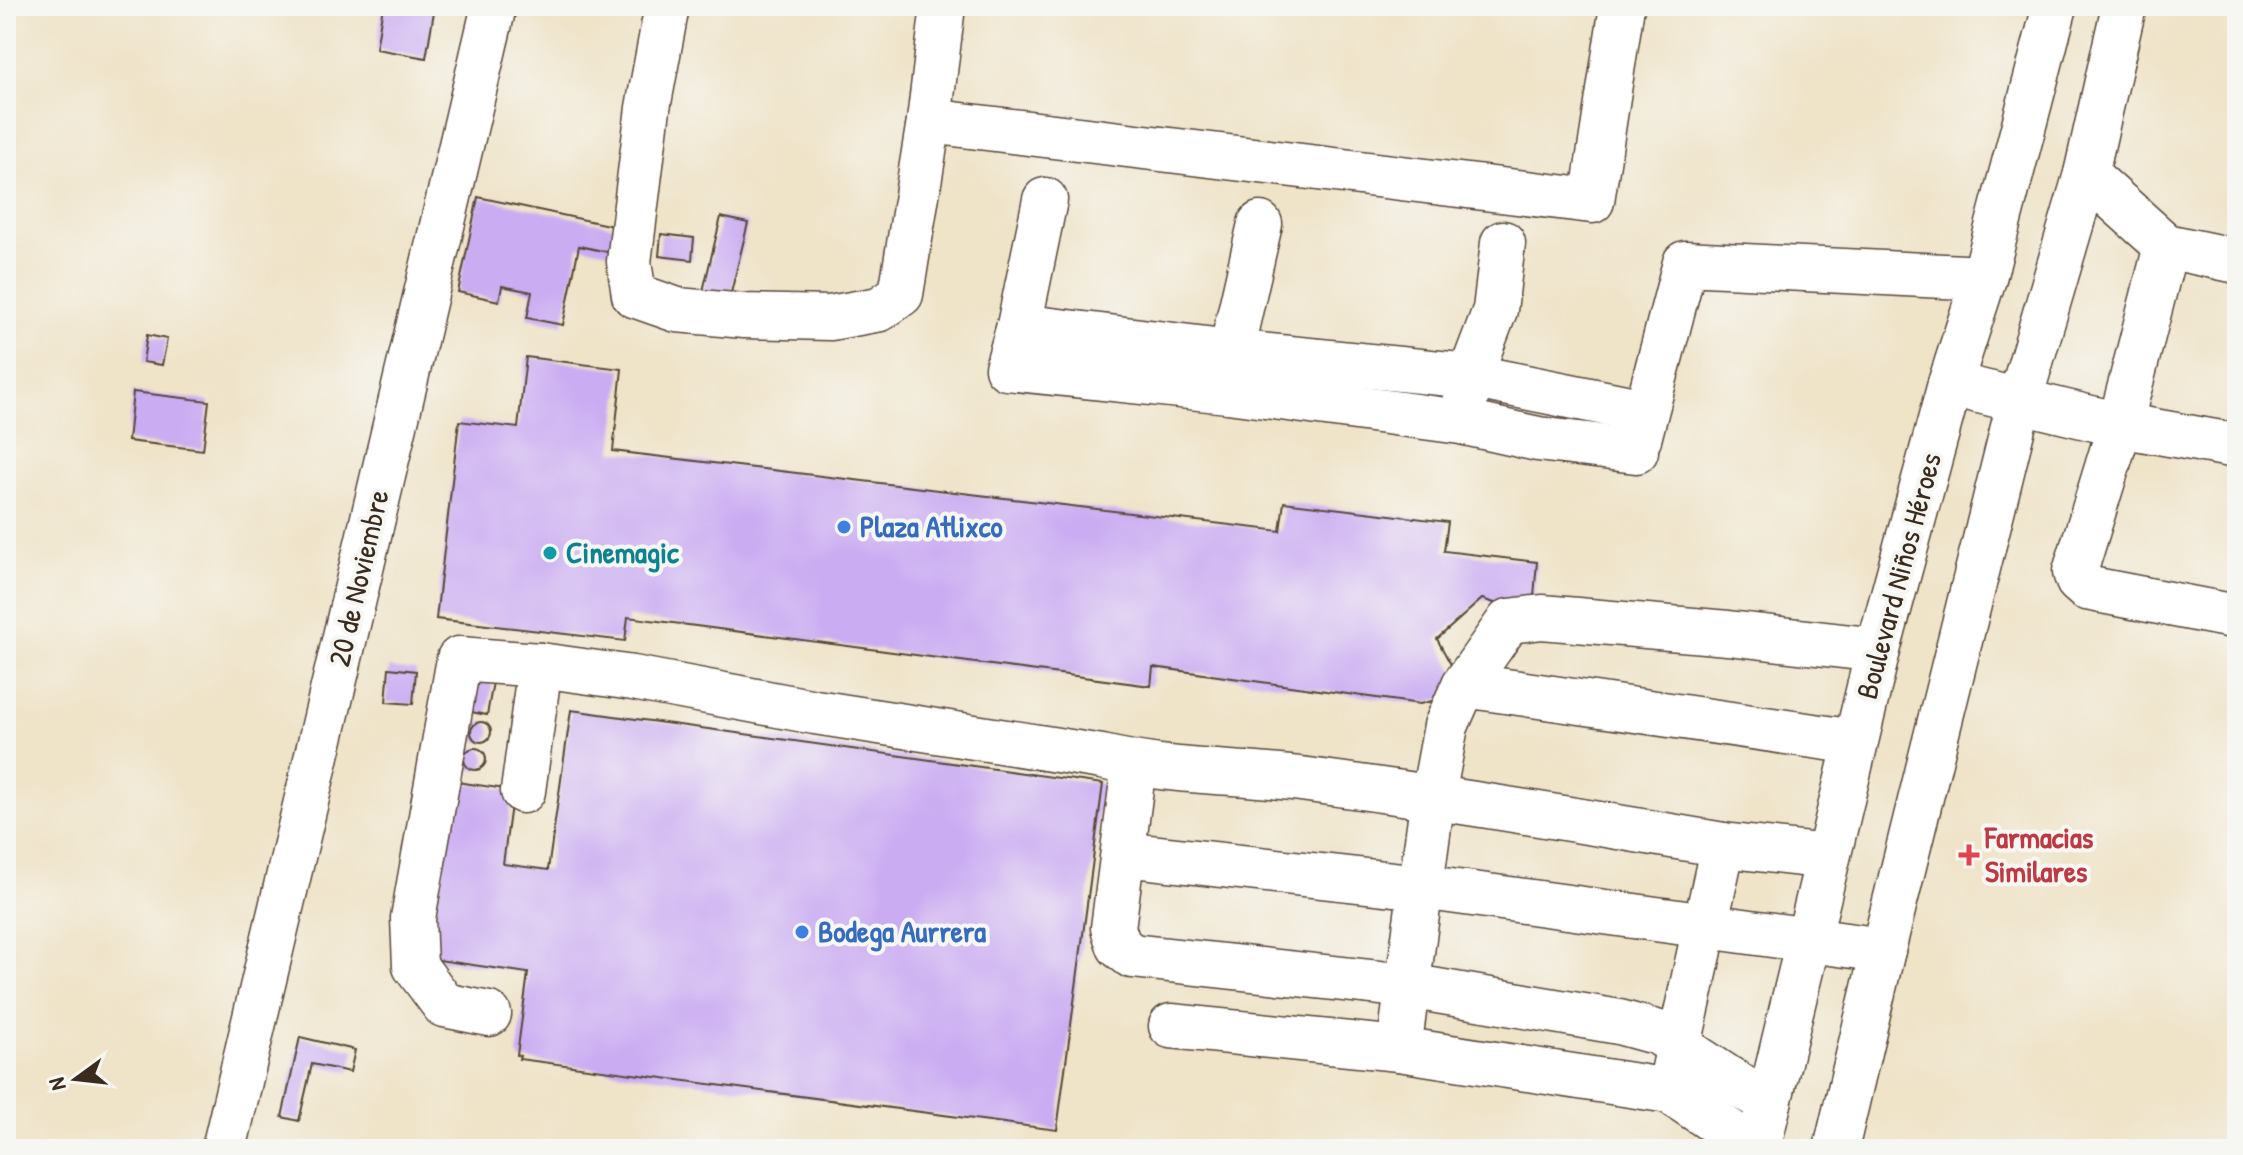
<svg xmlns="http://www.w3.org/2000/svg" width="2243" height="1155" font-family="'Patrick Hand',sans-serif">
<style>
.building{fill:#caacf2}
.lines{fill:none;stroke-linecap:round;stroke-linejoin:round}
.minor-casing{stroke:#564638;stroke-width:47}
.major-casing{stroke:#564638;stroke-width:47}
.minor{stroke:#fff;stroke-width:44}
.major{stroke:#fff;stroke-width:44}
.shop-dot{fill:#3f7fe0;stroke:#f6f6f2;stroke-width:3}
.culture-dot{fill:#0f9aa8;stroke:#f6f6f2;stroke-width:3}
.health-dot{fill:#e0444e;stroke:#f6f6f2;stroke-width:3}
.labels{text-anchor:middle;stroke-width:8;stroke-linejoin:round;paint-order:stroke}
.shop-label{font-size:30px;font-weight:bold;fill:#366cbe;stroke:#f6f6f2;text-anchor:start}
.culture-label{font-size:30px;font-weight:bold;fill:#0d838f;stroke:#f6f6f2;text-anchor:start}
.street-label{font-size:30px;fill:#3b2a1e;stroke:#f6f6f2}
.health-label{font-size:30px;font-weight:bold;fill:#be3a42;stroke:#f6f6f2;text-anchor:start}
</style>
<rect width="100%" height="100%" fill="#f6f6f2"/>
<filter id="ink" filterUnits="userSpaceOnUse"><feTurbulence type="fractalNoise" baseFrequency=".0125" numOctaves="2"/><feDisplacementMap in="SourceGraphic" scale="16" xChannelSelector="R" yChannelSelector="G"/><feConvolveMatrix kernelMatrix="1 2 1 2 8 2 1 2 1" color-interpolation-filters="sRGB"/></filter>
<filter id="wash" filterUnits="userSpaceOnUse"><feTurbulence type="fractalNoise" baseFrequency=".006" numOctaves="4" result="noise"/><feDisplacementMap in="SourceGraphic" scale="32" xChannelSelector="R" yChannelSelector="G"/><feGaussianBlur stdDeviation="1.8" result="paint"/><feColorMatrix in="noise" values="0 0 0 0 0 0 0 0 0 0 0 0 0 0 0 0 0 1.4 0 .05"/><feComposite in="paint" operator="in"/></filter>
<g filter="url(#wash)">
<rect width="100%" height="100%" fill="#efe3c8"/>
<g id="blocks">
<g class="building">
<path d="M383,6h52l-9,52 -50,-9z"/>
<path d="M478,197l149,32 -5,26 -43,-9 -16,79 -36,-7 5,-26 -30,-6 -3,15 -41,-9z"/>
<path d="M721,217l27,6 -18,74 -27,-6z"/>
<path d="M661,234l33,4 -2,22 -33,-4z"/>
<path d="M147,335l20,4 -5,26 -19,-3z"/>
<path d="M526,357l96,12 -9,82 667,80 4,-29 164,20 -4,29 93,11 -3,34 -15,15 -37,-12 -45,40 18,33 -11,26 -24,6 -267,-37 -2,19 -523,-69 -3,24 -189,-22 23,-198 59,7z"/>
<path d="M133,392l76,9 -6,49 -75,-9z"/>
<path d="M389,668l27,3 -3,33 -27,-2z"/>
<path d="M473,677l20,5 -6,33 -21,-4z"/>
<path d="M571,710l532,74 -46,346 -538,-71 1,-3 -3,-1 11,-82 -110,-16 24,-177 71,10 -10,74 45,6z"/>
<circle cx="481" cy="732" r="10"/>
<circle cx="475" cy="759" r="11"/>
<path d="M300,1037l55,13 -5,22 -38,-8 -13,57 -17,-4z"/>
</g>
</g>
</g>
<g filter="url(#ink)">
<use href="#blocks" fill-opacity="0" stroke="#564638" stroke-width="2"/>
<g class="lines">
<g class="minor-casing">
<g id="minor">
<path d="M667,6l-19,102 -19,154 5,33 43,15 68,6 85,2 50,-9 21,-15 28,-173 14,-115"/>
<path d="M929,121l663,80 30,-195"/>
<path d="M2086,174l80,72 71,15"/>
<path d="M1045,200l-26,126 -12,42 221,23 233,31 77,17 98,12"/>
<path d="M2166,246l-46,179 -45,147 3,9 8,7 151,29"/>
<path d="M1019,326l212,26 239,24 175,35"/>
<path d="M1229,381l2,-29 29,-128"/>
<path d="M1950,384l170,41 117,21"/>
<path d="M1465,404l5,-28 25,-66 8,-67"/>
<path d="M1639,439l46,-176 299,15"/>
<path d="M1464,685l391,57"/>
<path d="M1134,765l-21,163 6,18 13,10 276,30 211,36 40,11 84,55 26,14"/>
<path d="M523,791l17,-126"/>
<path d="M1723,845l104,12"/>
<path d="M1123,854l298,33 462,63"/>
<path d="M489,1014l-45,-9 -29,-39 -2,-48 46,-259 81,6 93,13 182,34 287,45c67,16 138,14 206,23 139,18 277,41 415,65l-54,246"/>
<path d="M1171,1026l228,23 270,42 87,58"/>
<path d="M1399,1049l34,-253 13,-70 18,-41 45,-64 33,-4 186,16 150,17"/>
<path d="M224,1149l270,-1143"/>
</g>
</g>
<g class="major-casing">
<g id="major">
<path d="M1758,1149l120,-499 72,-266 34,-106 71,-272"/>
<path d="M1836,1149l47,-199 137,-551 66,-225 38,-168"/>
</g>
</g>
<use href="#minor" class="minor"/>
<use href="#major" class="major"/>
</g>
</g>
<g class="shop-dot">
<circle cx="844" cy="527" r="8"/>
<circle cx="802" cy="932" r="8"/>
</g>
<circle class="culture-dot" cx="550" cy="553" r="8"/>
<path class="health-dot" d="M1965 843h8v8h8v8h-8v8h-8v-8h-8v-8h8z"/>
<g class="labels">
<g class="shop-label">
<text x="860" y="537">Plaza Atlixco</text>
<text x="818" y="942">Bodega Aurrera</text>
</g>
<g class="culture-label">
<text x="566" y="563">Cinemagic</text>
</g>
<g class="street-label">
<text transform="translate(1899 576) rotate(-75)" y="10">Boulevard Niños Héroes</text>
<text transform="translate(359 578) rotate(-77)" y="10">20 de Noviembre</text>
</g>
<g class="health-label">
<text x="1985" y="848">Farmacias<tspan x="1985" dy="34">Similares</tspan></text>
</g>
</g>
<rect width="2243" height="1155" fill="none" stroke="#f6f6f2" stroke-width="32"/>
<g transform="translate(76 1079) rotate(255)" stroke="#f6f6f2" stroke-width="6" paint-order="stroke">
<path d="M0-6L14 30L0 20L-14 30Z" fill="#3b2a1e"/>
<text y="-12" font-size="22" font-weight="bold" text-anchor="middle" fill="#3b2a1e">N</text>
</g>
</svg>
